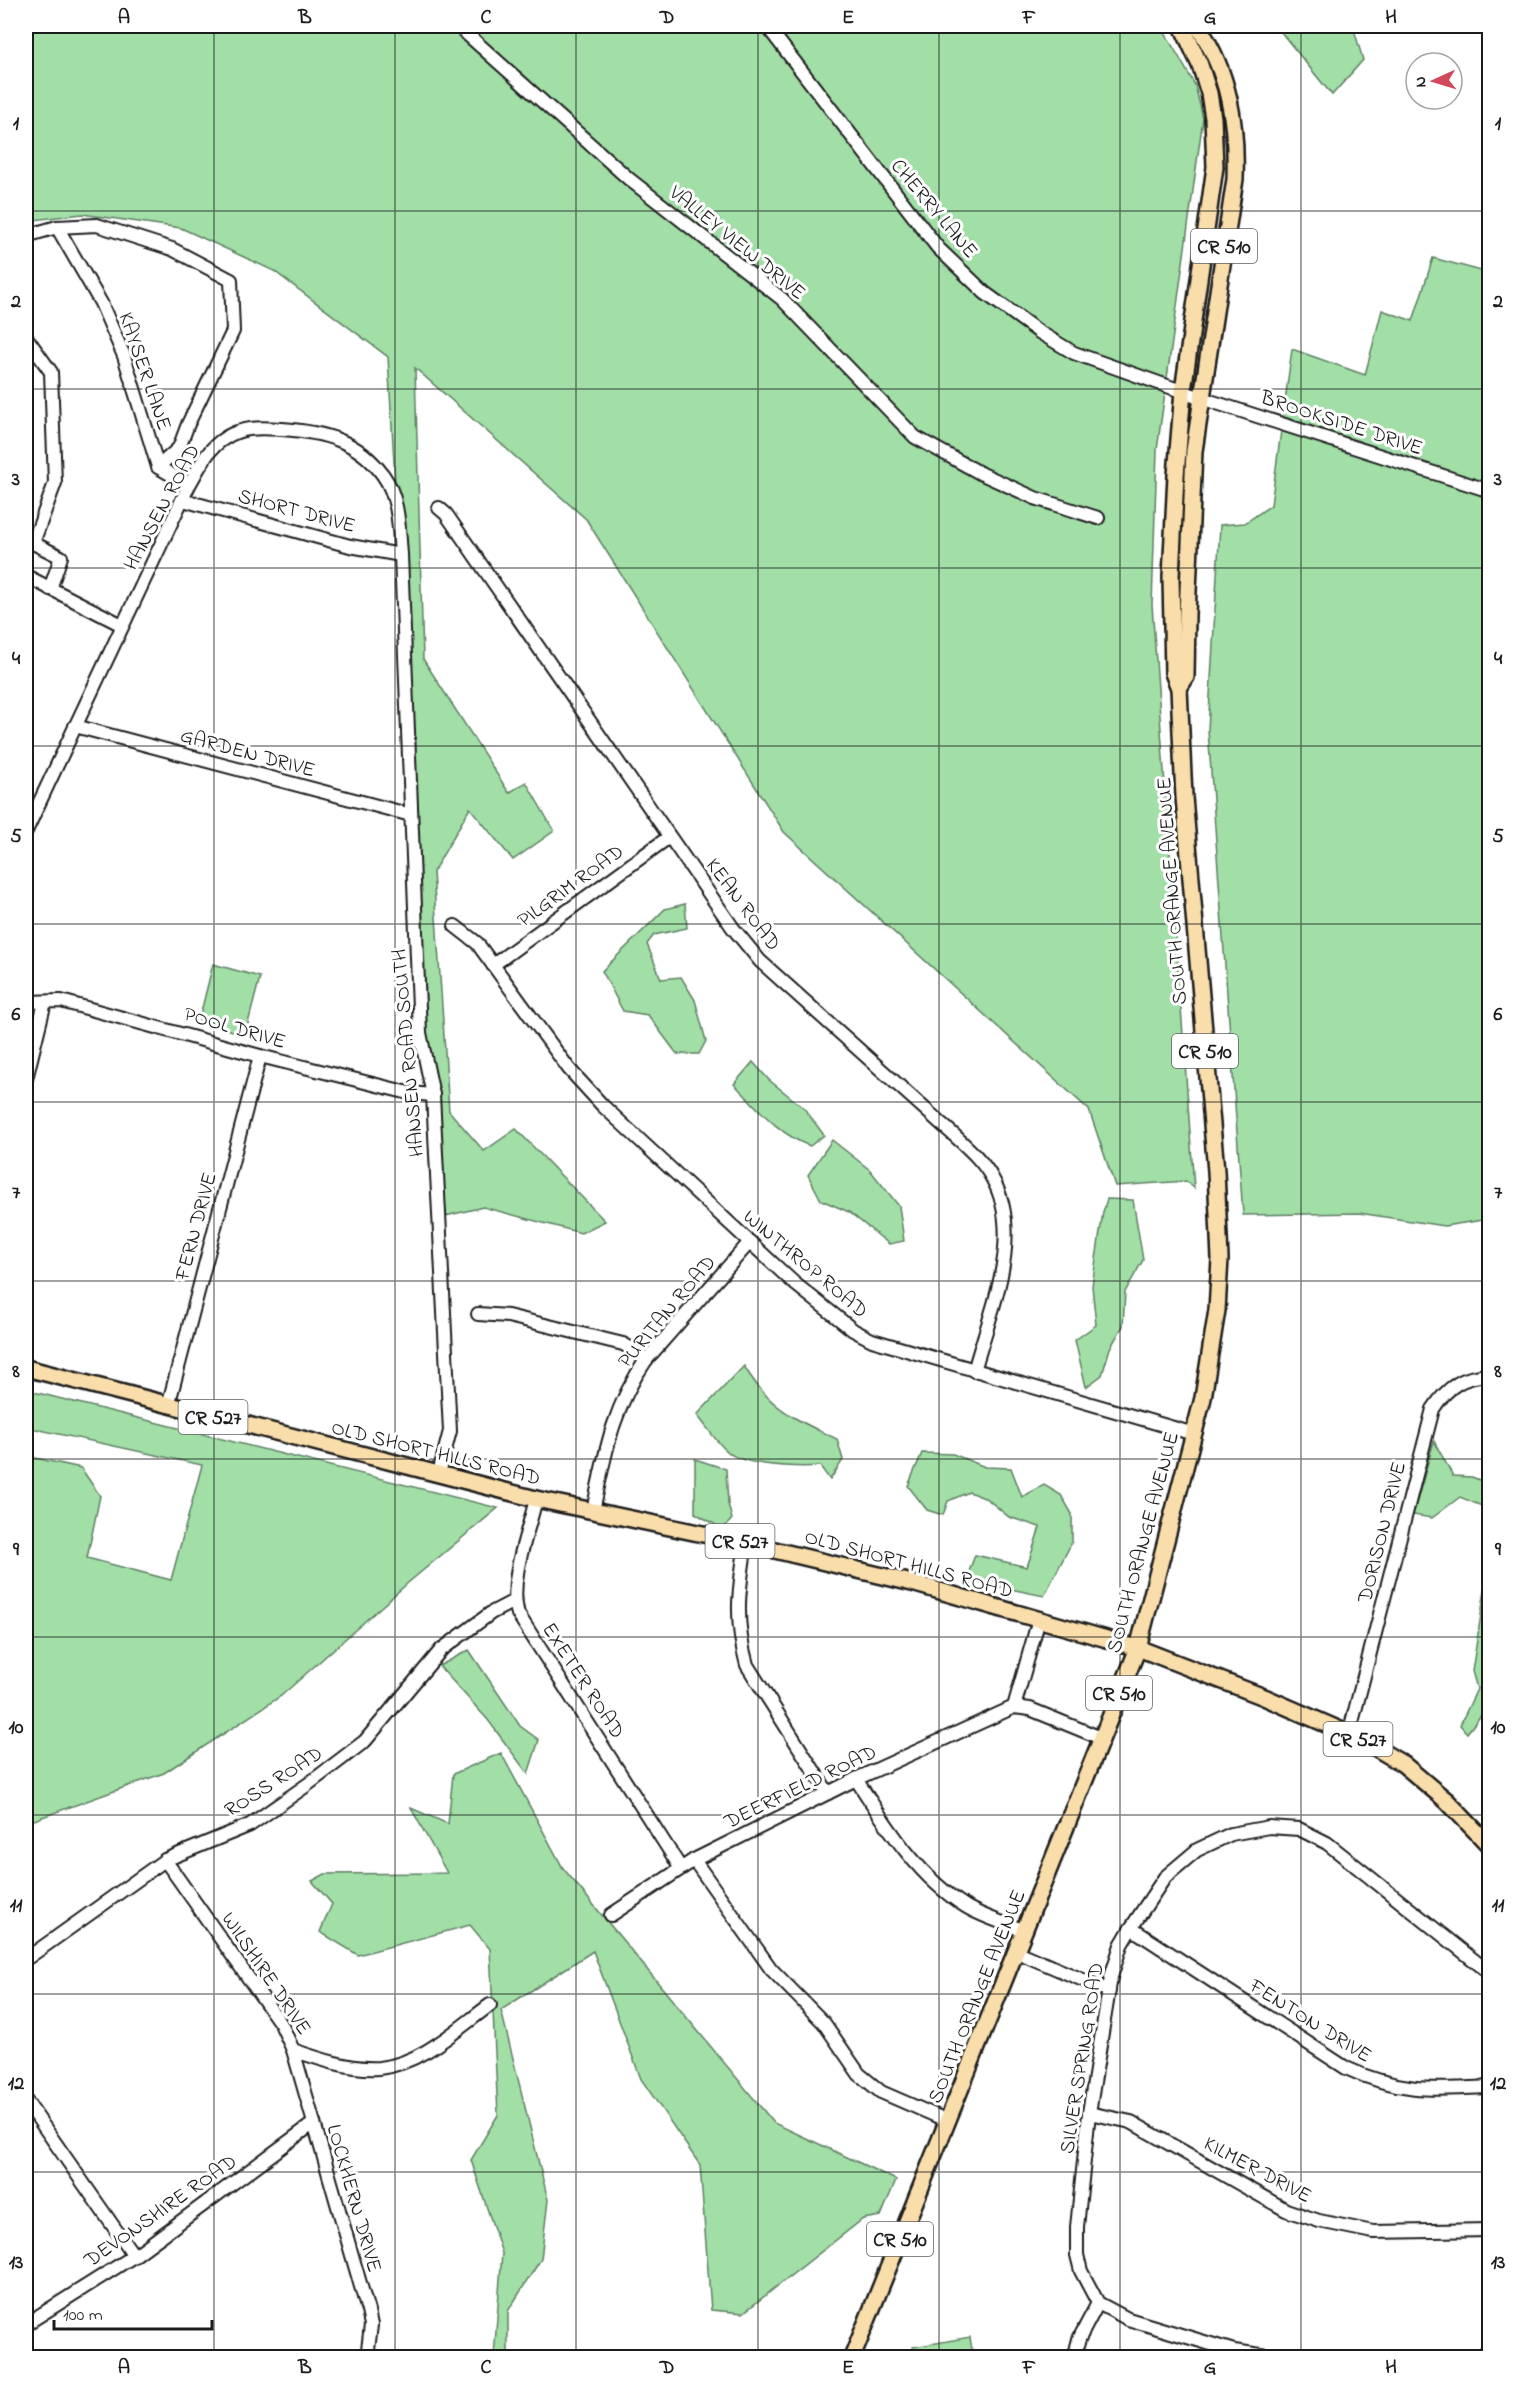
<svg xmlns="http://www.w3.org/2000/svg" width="1515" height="2383" font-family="'Indie Flower',sans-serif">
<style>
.green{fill:#a1dfa7;stroke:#5e7e62;stroke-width:1.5}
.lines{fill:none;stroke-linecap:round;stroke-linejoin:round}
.minor-casing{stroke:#1c1c1c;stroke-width:16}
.major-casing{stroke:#1c1c1c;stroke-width:20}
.minor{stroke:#fff;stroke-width:12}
.major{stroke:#f9deab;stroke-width:15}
.grid{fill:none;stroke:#1c1c1c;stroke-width:1.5;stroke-opacity:0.55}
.labels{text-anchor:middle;stroke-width:6;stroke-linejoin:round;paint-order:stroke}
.shield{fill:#fff;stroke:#606060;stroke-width:1.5}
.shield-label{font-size:20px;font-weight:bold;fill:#1c1c1c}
.street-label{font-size:21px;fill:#1c1c1c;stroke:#fff}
.neatline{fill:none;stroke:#1c1c1c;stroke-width:2}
.grid-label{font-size:20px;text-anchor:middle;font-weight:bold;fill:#1c1c1c}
</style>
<rect width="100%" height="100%" fill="#fff"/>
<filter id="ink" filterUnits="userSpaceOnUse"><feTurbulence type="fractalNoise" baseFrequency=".0167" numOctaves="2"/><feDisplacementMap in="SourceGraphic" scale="12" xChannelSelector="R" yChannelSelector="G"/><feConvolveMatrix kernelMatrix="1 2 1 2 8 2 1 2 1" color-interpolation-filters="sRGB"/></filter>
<g filter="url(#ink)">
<g class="green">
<path d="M26,26h1135l34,59 8,33 -46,332 -5,155 42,583 -8,-7 -71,5 -26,-76 -305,-278 -198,-313 -171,-151 8,291 86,134 17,-11 28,49 -41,29 -43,-52 -37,64 16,239 35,40 32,-22 89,92 -24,12 -98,-26 -46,11 -49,-861 -114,-86 -93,-43 -99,-14 -56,7z"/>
<path d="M1276,26h77l10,34 -31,35z"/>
<path d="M1433,258l56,15v946l-45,7 -85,-13 -116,2 -35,-485 12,-205 25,-2 26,-18 21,-156 73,26 17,-65 31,11z"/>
<path d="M685,904l2,24 -33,7 -7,9 14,35 20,-2 14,23 11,41 -7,13h-22l-29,-39 -25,-4 -21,-40 63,-62z"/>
<path d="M213,964l47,13 -15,58 -46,-15z"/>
<path d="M753,1062l16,18 35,28 20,27 -14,11c-31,-11 -53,-39 -76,-62z"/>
<path d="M832,1140l38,30 29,36 5,35 -15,3 -40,-32 -28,-12 -13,-25z"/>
<path d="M1107,1199l26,1 10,60 -18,32 -2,34 -13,22 -8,27 -16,12 -11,-47 21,-15 -4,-39 11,-74z"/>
<path d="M744,1366c25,42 50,53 93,73l6,21 -13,20 -10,-14c-21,2 -77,0 -92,-14 -12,-10 -21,-25 -31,-37z"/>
<path d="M26,1390l472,118 -89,74 -128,114 -117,77 -138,50v-367l55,12 19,28 -13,62 84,22 31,-115 -176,-38z"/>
<path d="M1434,1441l19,35 19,1 17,7v25l-29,-12 -28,21 -19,-3z"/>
<path d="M922,1453l31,1 32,13 26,1 11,29 22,-12 17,10 11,19v28l-28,54 -78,-16 9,-25 52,12 13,-40 -31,-10 -22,-18 -18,-7 -21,9 -5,14 -16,-5 -19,-24z"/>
<path d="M695,1459l31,10 2,35 4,15 -9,10 -28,-16z"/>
<path d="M1489,1565v146l-3,-2 -19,24 -7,-8 17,-36 -5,-18z"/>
<path d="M469,1650l51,76 19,14 -11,34 -40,-54 -49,-54z"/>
<path d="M501,1753l62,115 211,255 122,57 -15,36 -18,3 -120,94 -32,-3 -11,-145 -59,-86 -48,-128 -92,59 47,190 -7,59 -33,52v46h-14l8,-104 -31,-93 27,-45 -8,-166 -20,-24 -112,30 -38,-23 12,-28 -20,-23 13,-7 122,-1 -36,-65 37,16 5,-50z"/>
<path d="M970,2337l3,20h-58l-2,-10z"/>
</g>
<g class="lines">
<g class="minor-casing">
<g id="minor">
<path d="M458,26l171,153 153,120 133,138 65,36 55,25 63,20"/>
<path d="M767,26l171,222 47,45 54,39 35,21 127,45 289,93"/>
<path d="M57,227l44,76 23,53 34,111"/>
<path d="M26,236l31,-9 40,-2 75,24 59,31 2,51 -45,93 -9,24 -21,19 31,18"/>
<path d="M26,337l25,35 4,111 -22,60 28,14 -11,32"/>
<path d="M183,500l167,46 51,9"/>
<path d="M439,508l7,6 287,414 27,33 195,175c14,13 28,25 37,42 33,57 -2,134 -18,193"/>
<path d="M26,576l96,49"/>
<path d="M75,726l336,89"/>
<path d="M26,831l163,-346c10,-17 18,-36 36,-47 18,-12 37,-10 57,-9 41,3 76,11 101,46 16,22 16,54 18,80l19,478 13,62 17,336 -11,42"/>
<path d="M455,926l22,17 92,126 34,37 191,177 59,47 19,10 322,94"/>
<path d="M493,965l176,-128"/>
<path d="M26,1002l35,-1 199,55 149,37 24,2"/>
<path d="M26,1079l19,-77"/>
<path d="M478,1314l30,2 115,28 9,5 14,11"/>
<path d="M168,1406l92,-350"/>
<path d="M536,1499c-8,34 -28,82 -18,115l162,253"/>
<path d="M593,1511c12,-57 19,-102 53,-151l103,-117"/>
<path d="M746,1543c-7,46 -12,76 1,122l81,128"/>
<path d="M1014,1707l25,-88"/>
<path d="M1349,1734l84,-325c15,-23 30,-33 57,-34"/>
<path d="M856,1779c30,46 61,97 109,127 17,11 40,17 60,25"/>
<path d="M165,1860l116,164 12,26c26,9 58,20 86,18 42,-4 78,-39 111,-63"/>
<path d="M694,1860l77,109 53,54 35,51 22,18 67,29"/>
<path d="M611,1915l83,-55 162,-81 158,-72 16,2 71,29"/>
<path d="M1131,1928l215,140c54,25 87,22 144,19"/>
<path d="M1017,1952l92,39"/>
<path d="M26,1959l139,-99 85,-35 57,-40 58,-44 76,-91 50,-37 23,-12"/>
<path d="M293,2050l75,261 3,14 -4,33"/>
<path d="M26,2101l108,155"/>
<path d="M1089,2113l42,9 155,88 33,11 54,11 117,-2"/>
<path d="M26,2324l108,-68 180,-133"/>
<path d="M1074,2358l5,-19 19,-36"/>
<path d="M1282,2358l-48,-7 -106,-32 -30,-16 -17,-32 -4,-16v-28l12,-114 22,-136 10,-32 10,-17 34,-51 32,-27 34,-16 38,-7 30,2 28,14 163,130"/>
<path d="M1480,2358l10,-10"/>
</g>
</g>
<g class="major-casing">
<g id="major">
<path d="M1179,688l7,-11 1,-62 7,-164 41,-272c2,-56 -6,-106 -37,-153"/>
<path d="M26,1368l510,131 210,44 166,40 226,65 126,49 85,37 27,14 27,16 44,37 43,45"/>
<path d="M852,2358l286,-710 65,-250 14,-88 3,-51 -4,-88 -32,-374 -5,-109 -6,-15 -2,-96 5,-102 7,-84 32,-224 -2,-49 -4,-25 -9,-28 -18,-39"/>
</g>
</g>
<use href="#minor" class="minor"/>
<use href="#major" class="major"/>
</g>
</g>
<path class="grid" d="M214,26v2332M395,26v2332M576,26v2332M758,26v2332M939,26v2332M1120,26v2332M1301,26v2332M26,211h1464M26,389h1464M26,568h1464M26,746h1464M26,924h1464M26,1102h1464M26,1281h1464M26,1459h1464M26,1637h1464M26,1815h1464M26,1994h1464M26,2172h1464"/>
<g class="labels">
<g class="shield">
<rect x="1191" y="229" width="66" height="34" rx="4.5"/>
<rect x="1172" y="1034" width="66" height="34" rx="4.5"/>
<rect x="178.5" y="1400" width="69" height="34" rx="4.5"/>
<rect x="705.5" y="1524" width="69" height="34" rx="4.5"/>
<rect x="1086" y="1676" width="66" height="34" rx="4.5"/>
<rect x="1323.5" y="1722" width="69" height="34" rx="4.5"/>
<rect x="867" y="2222" width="66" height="34" rx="4.5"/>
</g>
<g class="shield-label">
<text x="1224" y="253">CR 510</text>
<text x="1205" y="1058">CR 510</text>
<text x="213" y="1424">CR 527</text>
<text x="740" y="1548">CR 527</text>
<text x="1119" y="1700">CR 510</text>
<text x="1358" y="1746">CR 527</text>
<text x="900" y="2246">CR 510</text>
</g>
<g class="street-label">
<text transform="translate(935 208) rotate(50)" y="7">CHERRY LANE</text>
<text transform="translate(738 242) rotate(39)" y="7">VALLEY VIEW DRIVE</text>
<text transform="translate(146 371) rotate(71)" y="7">KAYSER LANE</text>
<text transform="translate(1342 422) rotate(18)" y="7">BROOKSIDE DRIVE</text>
<text transform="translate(161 507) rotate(-62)" y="7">HANSEN ROAD</text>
<text transform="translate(297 510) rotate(15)" y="7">SHORT DRIVE</text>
<text transform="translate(248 752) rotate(15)" y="7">GARDEN DRIVE</text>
<text transform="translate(570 885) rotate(-36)" y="7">PILGRIM ROAD</text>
<text transform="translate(1171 891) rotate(-94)" y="7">SOUTH ORANGE AVENUE</text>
<text transform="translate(744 904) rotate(53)" y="7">KEAN ROAD</text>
<text transform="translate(235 1027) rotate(16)" y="7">POOL DRIVE</text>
<text transform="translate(407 1053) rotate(-95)" y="7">HANSEN ROAD SOUTH</text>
<text transform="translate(195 1226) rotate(-75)" y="7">FERN DRIVE</text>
<text transform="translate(806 1263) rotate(40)" y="7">WINTHROP ROAD</text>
<text transform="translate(666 1311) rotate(-50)" y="7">PURITAN ROAD</text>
<text transform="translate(436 1452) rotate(14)" y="7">OLD SHORT HILLS ROAD</text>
<text transform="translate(1381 1532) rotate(-76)" y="7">DORISON DRIVE</text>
<text transform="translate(1142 1542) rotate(-75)" y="7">SOUTH ORANGE AVENUE</text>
<text transform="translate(909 1563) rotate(15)" y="7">OLD SHORT HILLS ROAD</text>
<text transform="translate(584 1680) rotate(57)" y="7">EXETER ROAD</text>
<text transform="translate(273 1781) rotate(-33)" y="7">ROSS ROAD</text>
<text transform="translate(800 1786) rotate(-26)" y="7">DEERFIELD ROAD</text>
<text transform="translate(267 1973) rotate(56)" y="7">WILSHIRE DRIVE</text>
<text transform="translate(976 1996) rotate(-68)" y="7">SOUTH ORANGE AVENUE</text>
<text transform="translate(1311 2020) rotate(32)" y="7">FENTON DRIVE</text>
<text transform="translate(1081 2058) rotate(-81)" y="7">SILVER SPRING ROAD</text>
<text transform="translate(1258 2169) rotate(28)" y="7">KILMER DRIVE</text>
<text transform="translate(355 2198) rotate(74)" y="7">LOCKHERN DRIVE</text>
<text transform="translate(160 2210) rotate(-35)" y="7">DEVONSHIRE ROAD</text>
</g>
</g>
<rect width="1515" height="2383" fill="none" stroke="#fff" stroke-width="66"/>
<g transform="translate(1434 81) rotate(266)"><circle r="28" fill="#ffffff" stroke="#a4a4a4" stroke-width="1.5"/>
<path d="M0-4.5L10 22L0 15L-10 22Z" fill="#d1495b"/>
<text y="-9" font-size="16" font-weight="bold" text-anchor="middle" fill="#1c1c1c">N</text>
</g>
<path d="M54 2320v9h158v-9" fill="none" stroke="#1c1c1c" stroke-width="3"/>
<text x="63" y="2320" font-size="18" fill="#1c1c1c" stroke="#ffffff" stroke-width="4.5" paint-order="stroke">100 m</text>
<rect x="33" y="33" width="1449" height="2317" class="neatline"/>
<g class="grid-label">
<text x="124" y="23">A</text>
<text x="305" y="23">B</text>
<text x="486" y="23">C</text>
<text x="667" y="23">D</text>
<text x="848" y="23">E</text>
<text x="1029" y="23">F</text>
<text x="1210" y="23">G</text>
<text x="1391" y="23">H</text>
<text x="16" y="129">1</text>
<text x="1498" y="129">1</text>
<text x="16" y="307">2</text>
<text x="1498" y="307">2</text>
<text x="16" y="485">3</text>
<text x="1498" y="485">3</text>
<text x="16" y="664">4</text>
<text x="1498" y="664">4</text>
<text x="16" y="842">5</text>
<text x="1498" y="842">5</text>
<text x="16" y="1020">6</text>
<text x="1498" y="1020">6</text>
<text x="16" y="1198">7</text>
<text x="1498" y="1198">7</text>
<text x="16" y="1377">8</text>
<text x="1498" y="1377">8</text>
<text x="16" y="1555">9</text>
<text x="1498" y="1555">9</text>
<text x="16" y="1733">10</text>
<text x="1498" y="1733">10</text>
<text x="16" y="1911">11</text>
<text x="1498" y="1911">11</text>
<text x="16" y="2089">12</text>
<text x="1498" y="2089">12</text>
<text x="16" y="2268">13</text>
<text x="1498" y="2268">13</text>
<text x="124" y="2373">A</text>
<text x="305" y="2373">B</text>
<text x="486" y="2373">C</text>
<text x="667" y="2373">D</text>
<text x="848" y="2373">E</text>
<text x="1029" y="2373">F</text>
<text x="1210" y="2373">G</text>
<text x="1391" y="2373">H</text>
</g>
</svg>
